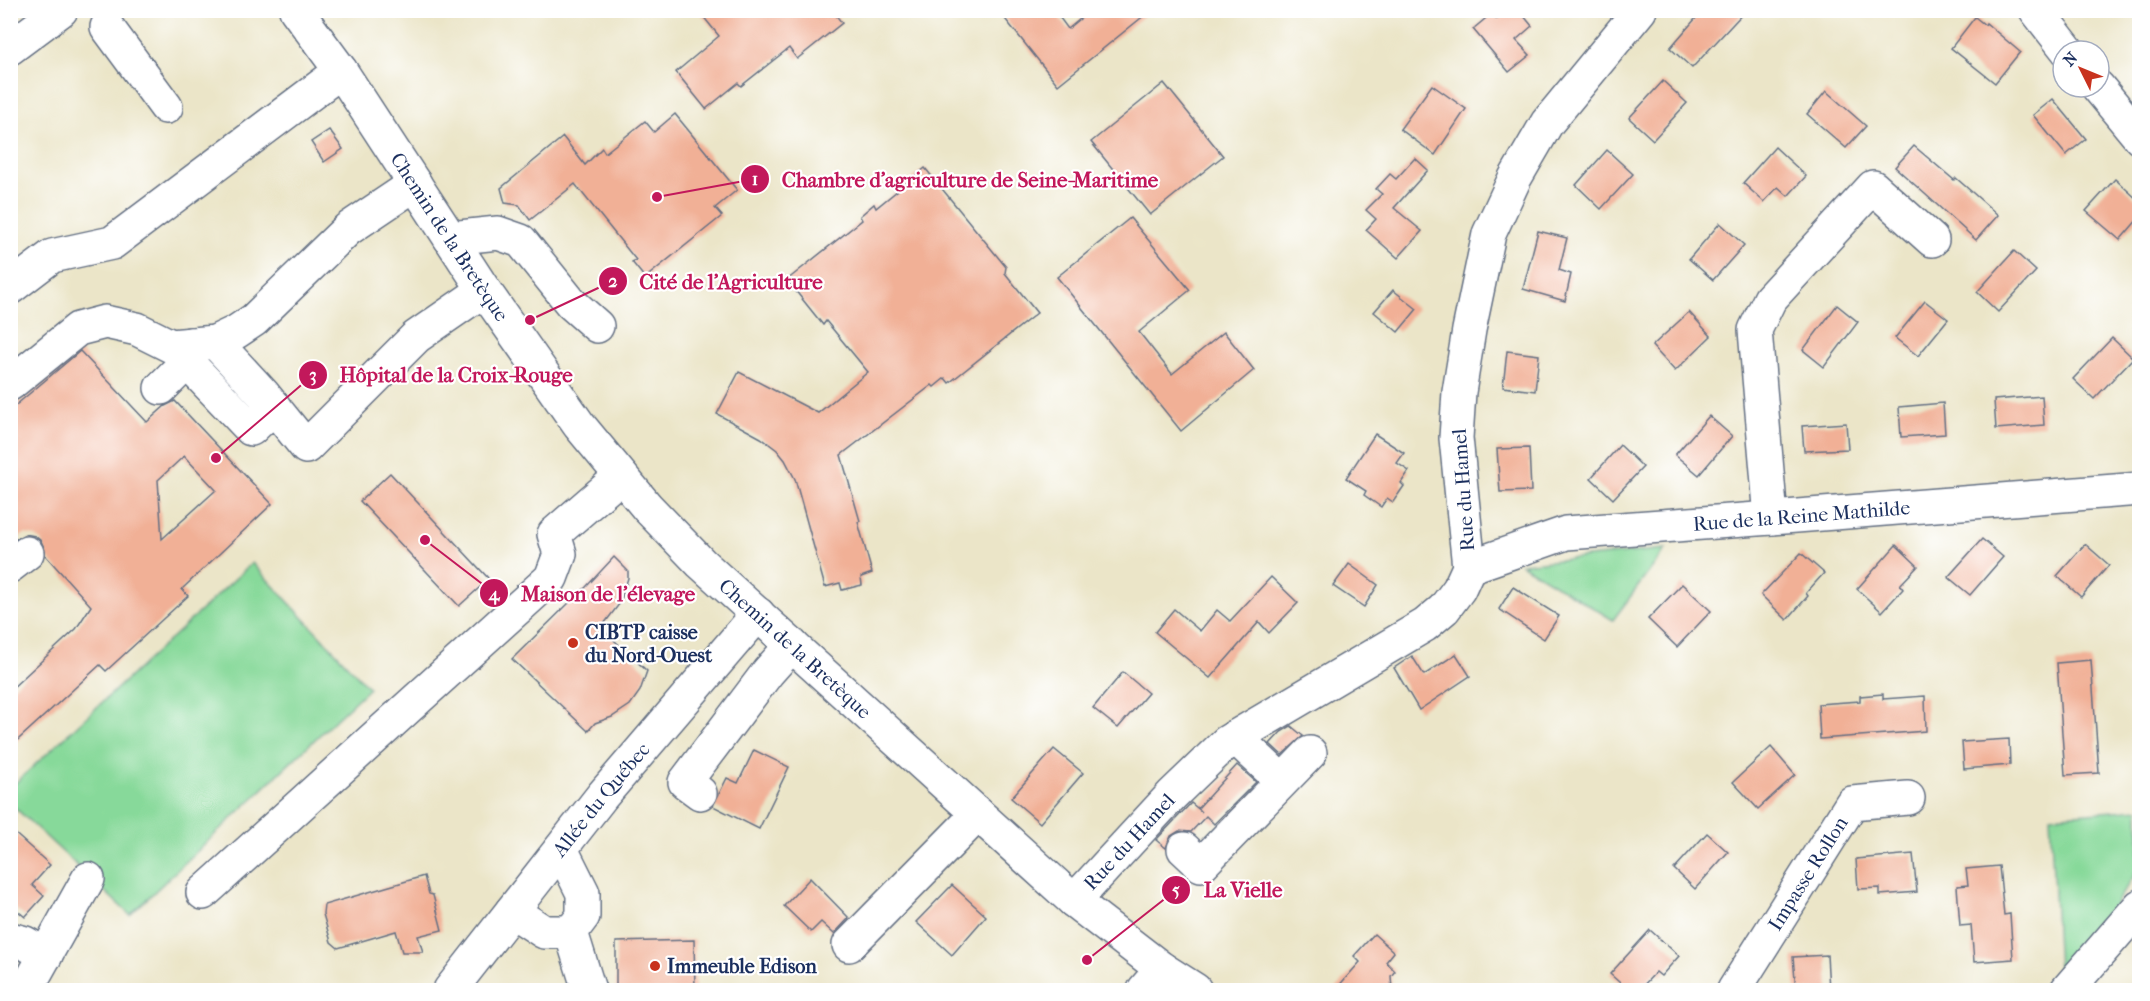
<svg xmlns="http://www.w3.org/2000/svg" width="2150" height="1001" font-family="'IM FELL French Canon',serif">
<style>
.green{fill:#87d99a;stroke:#51847c;stroke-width:1.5}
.building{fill:#f1b096;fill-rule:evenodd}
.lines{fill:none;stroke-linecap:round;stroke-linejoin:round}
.minor-casing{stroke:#646f83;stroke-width:36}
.minor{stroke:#fff;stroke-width:33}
.poi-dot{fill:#c8321e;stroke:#fff;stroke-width:2}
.labels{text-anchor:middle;stroke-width:4.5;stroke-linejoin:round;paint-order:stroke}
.street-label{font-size:20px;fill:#1b2f5e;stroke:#fff}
.poi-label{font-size:20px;font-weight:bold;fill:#1b2f5e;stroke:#fff;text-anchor:start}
.leader{fill:none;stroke:#c2185b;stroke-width:2}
.callout-dot{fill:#c2185b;stroke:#fff;stroke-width:2}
.mark-label{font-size:18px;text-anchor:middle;font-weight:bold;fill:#fff}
.callout-label{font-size:21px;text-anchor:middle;font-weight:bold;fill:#c2185b;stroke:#fff;stroke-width:4.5;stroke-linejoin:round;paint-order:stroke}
</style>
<rect width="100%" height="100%" fill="#fff"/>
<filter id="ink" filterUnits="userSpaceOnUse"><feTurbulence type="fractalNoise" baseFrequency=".0167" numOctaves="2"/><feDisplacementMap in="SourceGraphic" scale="12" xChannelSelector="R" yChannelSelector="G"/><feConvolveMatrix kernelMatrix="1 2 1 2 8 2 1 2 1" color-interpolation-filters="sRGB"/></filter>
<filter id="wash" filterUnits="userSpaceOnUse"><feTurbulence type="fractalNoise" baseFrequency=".008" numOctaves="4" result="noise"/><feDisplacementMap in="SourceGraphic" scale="24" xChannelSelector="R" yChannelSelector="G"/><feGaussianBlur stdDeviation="1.35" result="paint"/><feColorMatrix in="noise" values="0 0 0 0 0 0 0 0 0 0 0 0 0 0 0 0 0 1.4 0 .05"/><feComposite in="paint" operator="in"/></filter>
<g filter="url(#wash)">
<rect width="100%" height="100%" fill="#ebe5c8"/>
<g class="green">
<path d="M1666,549l-53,71 -92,-56z"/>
<path d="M252,563l117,125 -239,227 -119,-111 -1,-16z"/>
<path d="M2139,809v59l-32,49 -49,52 -8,-153z"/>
</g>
<g id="blocks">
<g class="building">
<path d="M698,10h134l10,13 -45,36 -8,-11 -48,38 -3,-3 -32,26 -30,-37 43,-36z"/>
<path d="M998,10h56l14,19 23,-19h60l-93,75z"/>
<path d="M1508,10h11l13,16 -16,14 14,15 -21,17 -36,-43 18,-15 6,5z"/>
<path d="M1703,10h43l-54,58 -22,-20z"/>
<path d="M1975,17l10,8 1,-2 34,29 -25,31 -44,-35z"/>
<path d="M1663,81l24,22 -34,37 -24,-22z"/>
<path d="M1164,83l59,73 -73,59 -59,-73z"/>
<path d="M1432,85l34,24 -31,46 -35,-26z"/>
<path d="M1826,91l40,35 -20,22 -39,-34z"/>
<path d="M2053,99l33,40 -20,16 -33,-40z"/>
<path d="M675,114l62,76 -22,18 7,8 -77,62 -13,-16 4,-2 -61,-76 -45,36 -11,-15 -14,-2 -4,-15 62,-51 22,28 17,-17 3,5 40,-32 9,11z"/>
<path d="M329,130l14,19 -19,13 -13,-20z"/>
<path d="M1914,146l40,34 2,-2 42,37 -22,25 -81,-73z"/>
<path d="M1775,147l31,29 -18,20 -10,-9 -14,15 -21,-19z"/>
<path d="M1607,150l26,24 -32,35 -25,-24z"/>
<path d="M1415,158l13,12 -34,38 28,23 -24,27 -32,-28 10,-11 -10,-9 16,-16 -6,-5 14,-15 6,5z"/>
<path d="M925,168l81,99 -1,6 32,40 -88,70 -4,-5 -11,9 -2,-2 -91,70 19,66 -2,1 14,51 -11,4 1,8 -20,5 -2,-7 -15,4 -30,-108 -10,-19 -8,-10 -16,-12 -44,-24 22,-42 79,41 50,-41 -42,-51 -3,4 -36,-45 75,-60 -2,-4 14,-12 2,4z"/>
<path d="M2115,179l24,22v17l-19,22 -34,-29z"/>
<path d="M1130,218l60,72 -51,42 33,42 52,-42 30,38 -73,61 -124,-154z"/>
<path d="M1720,223l24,22 -31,35 -24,-21z"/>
<path d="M1538,231l29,7 -8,32 12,4 -6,27 -42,-12z"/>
<path d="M2014,251l22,20 -38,41 -21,-20z"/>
<path d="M1393,290l24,19 -19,23 -24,-20z"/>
<path d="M1925,301l23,18 -30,37 -23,-18z"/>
<path d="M1837,305l21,17 -34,45 -21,-17z"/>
<path d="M1689,312l22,24 -36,35 -23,-25z"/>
<path d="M2112,338l21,20 -39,41 -21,-20z"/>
<path d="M80,351l67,71 18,-16 10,-5 97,103 -90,85 6,7 -82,75 -6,-6 -90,82v-57l66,-61 15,-23 -46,-51v-5l-4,-9 -6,-5 -10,-2 -15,8v-132zM184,456l32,34 -54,49 -4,-59z"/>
<path d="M1507,351l32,4 -4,36 -32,-4z"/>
<path d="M2042,396l2,29 -48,4 -2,-29z"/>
<path d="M1943,403l2,31 -44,3 -2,-30z"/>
<path d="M1709,416l23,20 -33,39 -24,-20z"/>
<path d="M1846,423l2,26 -44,2 -2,-25z"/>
<path d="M1375,434l29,19 -7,10 12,8 -8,12 3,3 -11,16 -6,-4 -6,9 -17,-12 2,-4 -20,-13z"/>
<path d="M1620,445l23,22 -30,32 -22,-21z"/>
<path d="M1529,448l2,43 -31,1 -3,-43z"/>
<path d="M390,473l99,106 -30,27 -99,-105z"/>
<path d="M1982,539l21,18 -33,38 -22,-18z"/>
<path d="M2085,544l24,21 -28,32 -24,-21z"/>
<path d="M1896,545l22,21 -18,19 3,4 -21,23 -25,-23z"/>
<path d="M1801,553l23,20 -18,20 2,3 -21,24 -26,-25z"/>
<path d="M614,557l14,14v7l-8,25 -19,25 46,43 -7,20 -10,14 -18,12 -17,6 -7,8 -76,-72 60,-59 1,1z"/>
<path d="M1349,564l29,21 -14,22 -31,-21z"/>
<path d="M1271,577l27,26 -29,30 -10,-11 -49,56 -55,-46 19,-23 26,22 17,-21 13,11z"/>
<path d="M1682,584l29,27 -34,36 -29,-28z"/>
<path d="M1513,587l46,29 -15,23 -45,-30z"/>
<path d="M1456,654l14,22 -51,34 -25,-42 18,-12 12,19z"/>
<path d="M2091,660l8,113 -34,2 -8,-112z"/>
<path d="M1123,672l25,21 -30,35 -25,-20z"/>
<path d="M1883,694v5l42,-3 1,35 -106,8 -2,-35 42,-3v-5z"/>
<path d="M1291,726l12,10 -21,19 -12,-11 11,-12z"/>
<path d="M2009,739l1,26 -46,4 -2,-27z"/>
<path d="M1771,747l24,28 -37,34 -25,-27z"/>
<path d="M1054,749l29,24 -43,50 -29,-25z"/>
<path d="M754,750l35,17 -30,62 -46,-23 14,-28 11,5z"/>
<path d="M1237,765l19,17 -42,42 -8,-8 -15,16 -12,-1 -8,5 -5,12 -10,-8 35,-37 11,9 -4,-4z"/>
<path d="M10,829l40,36 -18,20 12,11 -19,21 -13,-11 -2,2z"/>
<path d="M1707,833l21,19 -33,37 -21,-20z"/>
<path d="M1913,854l4,38 -37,3v-7l-22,1 -2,-30z"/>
<path d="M1999,866l5,49 6,-1 3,45 -39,3 -3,-37 -11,1 -3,-40 11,-1 -2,-16z"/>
<path d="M424,876l5,18 4,1 9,35 -24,6 5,16h-21l-6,-21 -58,17 -7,-6 -8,-28 1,-9z"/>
<path d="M810,878l39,40 -15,16 -13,-12 -10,10 -27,-26z"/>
<path d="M952,885l34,31 -34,39 -36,-33z"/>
<path d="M1650,930l29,26 -18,20 -5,-4 -17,18h-11l-18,-16z"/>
<path d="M1374,934l20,18 -8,10 9,9 -4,5 1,14h-57l25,-28 -6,-6z"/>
<path d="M694,940l1,50h-79v-48z"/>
<path d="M1827,955l2,35h-33l-3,-33z"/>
</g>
</g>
</g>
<g filter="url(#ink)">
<use href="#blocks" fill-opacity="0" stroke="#646f83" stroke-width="1.5"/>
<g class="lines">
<g class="minor-casing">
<g id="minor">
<path id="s1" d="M296,10l45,61 143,219 95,135 68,82 54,56 373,338 88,68 33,21"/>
<path d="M2036,10l32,41"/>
<path d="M107,27l59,80"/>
<path d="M10,48l51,-38"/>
<path d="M2098,87l42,51"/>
<path d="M450,238l48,-5 23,8 50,62 26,23"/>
<path d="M10,288l42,-32 60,-13 229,-172"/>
<path d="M215,342l49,53 42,52 110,-110 68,-47"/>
<path d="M190,344l-3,18 64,67 23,-22"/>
<path d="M10,384l68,-55 27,-7 32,7 34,17 44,-4 21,-10 18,-12 94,-91 67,-45"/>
<path d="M161,388l26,-26"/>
<path d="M1771,518l-16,-188 15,-31 103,-112 59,53"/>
<path d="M10,566l17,-13"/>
<path id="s2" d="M1469,567l97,-34 205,-15 369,-29"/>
<path d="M1235,737l47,44"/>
<path d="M700,793l-15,-11 83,-110 24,-27"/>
<path d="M561,849l22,44v23l-12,16"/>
<path d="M1184,849l17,16 109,-112"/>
<path d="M203,893l348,-315 9,-24 -6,-20 67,-58"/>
<path id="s3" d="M1074,901l98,-106 55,-53 198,-117 19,-16 15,-20 10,-22 -13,-129 3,-46 10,-62 20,-96 26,-56 32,-55 93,-113"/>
<path d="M512,911l32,21h27"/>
<path d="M571,932l18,58"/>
<path d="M10,939l15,4 21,12"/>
<path d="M849,945l129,-131"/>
<path d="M26,990l62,-111"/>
<path id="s4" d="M450,990l152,-194 156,-182"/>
<path d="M1144,990l18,-21"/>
<path id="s5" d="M1734,990l118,-187 56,-5"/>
<path d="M2067,990l73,-84"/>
</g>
</g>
<use href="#minor" class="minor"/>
</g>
</g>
<g class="poi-dot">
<circle cx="573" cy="643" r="6"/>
<circle cx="655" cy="966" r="6"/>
</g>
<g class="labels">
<g class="street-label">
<text dy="7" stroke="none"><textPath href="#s1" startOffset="274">Chemin de la Bretèque</textPath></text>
<text transform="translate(1463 490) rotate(-94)" y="7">Rue du Hamel</text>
<text dy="7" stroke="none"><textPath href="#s2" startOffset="339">Rue de la Reine Mathilde</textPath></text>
<text dy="7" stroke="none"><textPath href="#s1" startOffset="814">Chemin de la Bretèque</textPath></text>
<text dy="7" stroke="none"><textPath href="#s4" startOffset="243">Allée du Québec</textPath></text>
<text dy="7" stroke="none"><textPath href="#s3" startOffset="81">Rue du Hamel</textPath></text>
<text dy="7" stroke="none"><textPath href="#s5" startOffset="138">Impasse Rollon</textPath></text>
</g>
<g class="poi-label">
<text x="585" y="639">CIBTP caisse<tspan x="585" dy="23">du Nord-Ouest</tspan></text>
<text x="667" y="973">Immeuble Edison</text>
</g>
</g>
<path class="leader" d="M657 197L755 179M530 320L613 281M216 458L313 375M425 540L494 593M1087 960L1176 890"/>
<g class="callout-dot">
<circle cx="657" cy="197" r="6"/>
<circle cx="530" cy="320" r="6"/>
<circle cx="216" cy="458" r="6"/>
<circle cx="425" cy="540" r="6"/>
<circle cx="1087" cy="960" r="6"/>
<circle cx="755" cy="179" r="15"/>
<circle cx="613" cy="281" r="15"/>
<circle cx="313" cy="375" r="15"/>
<circle cx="494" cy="593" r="15"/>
<circle cx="1176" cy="890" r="15"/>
</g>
<g class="mark-label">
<text x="755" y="185">1</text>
<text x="613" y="287">2</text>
<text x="313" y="381">3</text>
<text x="494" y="600">4</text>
<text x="1176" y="896">5</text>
</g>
<g class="callout-label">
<text x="970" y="187">Chambre d'agriculture de Seine-Maritime</text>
<text x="731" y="289">Cité de l'Agriculture</text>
<text x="456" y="382">Hôpital de la Croix-Rouge</text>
<text x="608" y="601">Maison de l'élevage</text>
<text x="1243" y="897">La Vielle</text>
</g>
<rect width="2150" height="1001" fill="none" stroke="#fff" stroke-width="36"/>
<g transform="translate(2081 69) rotate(313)"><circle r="28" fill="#ffffff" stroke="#a4acbf" stroke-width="1.5"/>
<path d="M0-4.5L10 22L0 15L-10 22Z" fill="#c8321e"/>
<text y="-9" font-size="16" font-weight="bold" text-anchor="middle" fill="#1b2f5e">N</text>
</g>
</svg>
